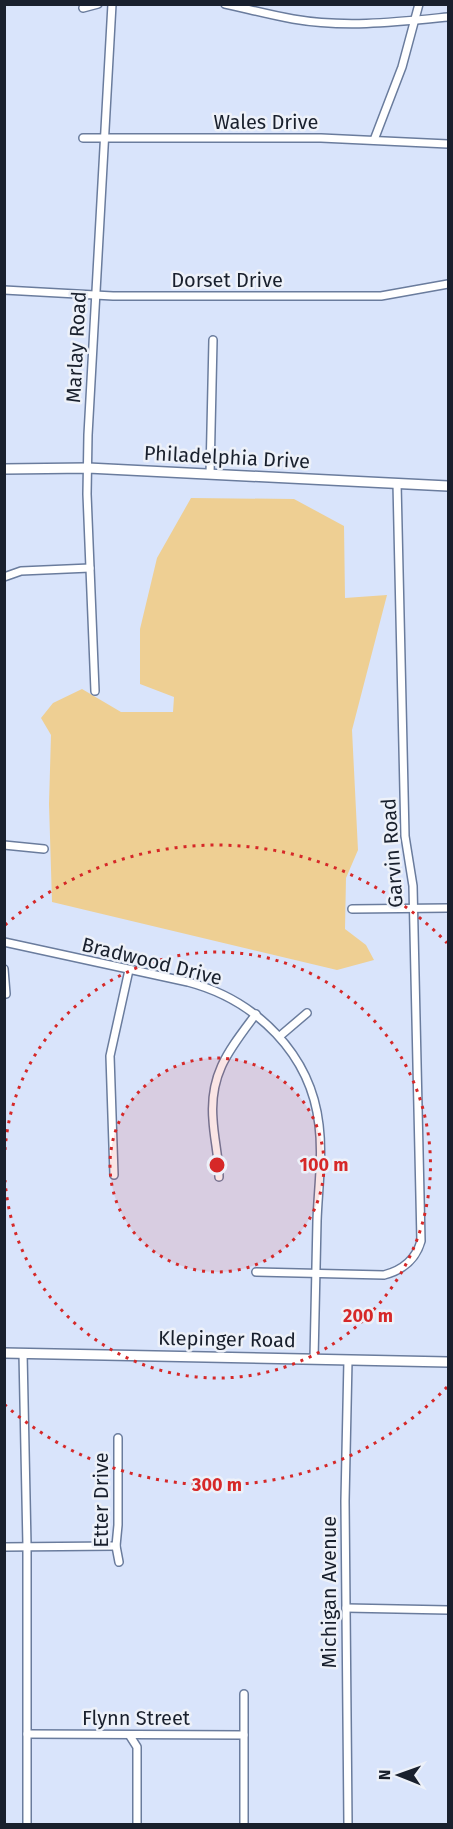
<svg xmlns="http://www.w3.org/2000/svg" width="453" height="1829" font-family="'Fira Sans',sans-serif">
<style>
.green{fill:#eecf93}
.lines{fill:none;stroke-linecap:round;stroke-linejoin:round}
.street-casing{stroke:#6a7c9d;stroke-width:10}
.secondary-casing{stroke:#6a7c9d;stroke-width:12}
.street{stroke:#fff;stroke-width:7}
.secondary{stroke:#fff;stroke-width:9}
.ring{fill:none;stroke:#d62828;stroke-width:3;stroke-dasharray:3 6}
.labels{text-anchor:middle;stroke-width:5;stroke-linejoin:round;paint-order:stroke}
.street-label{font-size:20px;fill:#19202d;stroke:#edf1f9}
.centre{fill:#d62828;stroke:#edf1f9;stroke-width:3}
.ring-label{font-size:18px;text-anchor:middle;font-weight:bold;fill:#d62828;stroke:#edf1f9;stroke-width:5;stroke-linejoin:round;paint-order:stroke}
</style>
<rect width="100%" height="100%" fill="#d9e4fb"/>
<path class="green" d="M191,498l103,1 50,27 1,72 42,-3 -35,135 6,120 -12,28 -1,51 21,16 8,15 -37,10 -285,-68 -3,-98 2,-69 -10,-17 12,-15 29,-14 39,23h52l1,-15 -34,-13v-55l17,-71z"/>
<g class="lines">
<g class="street-casing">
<g id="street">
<path d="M225,4c23,5 45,11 68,15 52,9 104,3 155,-2"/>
<path d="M83,8l15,-4"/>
<path d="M83,138h238l127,6"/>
<path d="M374,140l28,-73 17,-63"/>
<path d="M4,290l109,6h268l67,-12"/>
<path d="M210,474l3,-134"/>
<path d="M4,577l17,-6 69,-3"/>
<path d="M95,691l-8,-197 1,-59 24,-431"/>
<path d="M4,845l40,4"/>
<path d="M352,909l96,-1"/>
<path d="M4,942l184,40c68,18 123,72 131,143 4,32 -1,65 -2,96 -1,46 -2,92 -3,138"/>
<path d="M4,969l2,25"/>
<path d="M280,1036l27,-23"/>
<path d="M114,1175l-4,-119 19,-86"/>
<path d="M219,1177c0,-19 -5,-38 -6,-57 -4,-47 17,-71 43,-106"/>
<path d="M256,1272l128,3c19,-5 32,-16 37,-34l-8,-355 -8,-50 -8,-353"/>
<path d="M23,1353l4,193v278"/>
<path d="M348,1360l-3,141 3,323"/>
<path d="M118,1438v87l-2,21 3,16"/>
<path d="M4,1547l112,-1"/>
<path d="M346,1608l102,2"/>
<path d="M244,1694v130"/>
<path d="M27,1734l217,1"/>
<path d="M130,1736l7,11v77"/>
</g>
</g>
<g class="secondary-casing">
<g id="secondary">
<path d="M4,469l84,-1 360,18"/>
<path d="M4,1353l444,9"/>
</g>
</g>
<use href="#street" class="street"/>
<use href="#secondary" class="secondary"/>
</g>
<circle cx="217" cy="1165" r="107" fill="#d62828" fill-opacity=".12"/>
<g class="ring">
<circle cx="217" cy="1165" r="107"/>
<path d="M5 1150A213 213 0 1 1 5 1180"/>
<path d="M447 1387A320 320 0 0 1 5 1405M5 925A320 320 0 0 1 447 943"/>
</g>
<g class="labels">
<g class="street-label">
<text x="266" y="129">Wales Drive</text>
<text x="227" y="287">Dorset Drive</text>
<text transform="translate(76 347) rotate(-87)" y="7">Marlay Road</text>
<text transform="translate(227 457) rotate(3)" y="7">Philadelphia Drive</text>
<text transform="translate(392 853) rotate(-94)" y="7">Garvin Road</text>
<text transform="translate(152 961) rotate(14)" y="7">Bradwood Drive</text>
<text transform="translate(227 1339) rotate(1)" y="7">Klepinger Road</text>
<text transform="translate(101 1500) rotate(-90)" y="7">Etter Drive</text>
<text transform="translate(329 1592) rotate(-90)" y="7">Michigan Avenue</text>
<text x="136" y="1725">Flynn Street</text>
</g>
</g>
<circle cx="217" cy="1165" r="9" class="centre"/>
<g class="ring-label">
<text x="324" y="1171">100 m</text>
<text x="368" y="1322">200 m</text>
<text x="217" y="1491">300 m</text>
</g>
<rect width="453" height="1829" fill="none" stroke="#19202d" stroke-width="12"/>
<g transform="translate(399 1775) rotate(271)" stroke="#edf1f9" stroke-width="4.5" paint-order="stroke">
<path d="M0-4.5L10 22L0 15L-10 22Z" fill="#19202d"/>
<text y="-9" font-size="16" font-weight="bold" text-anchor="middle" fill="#19202d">N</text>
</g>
</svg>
